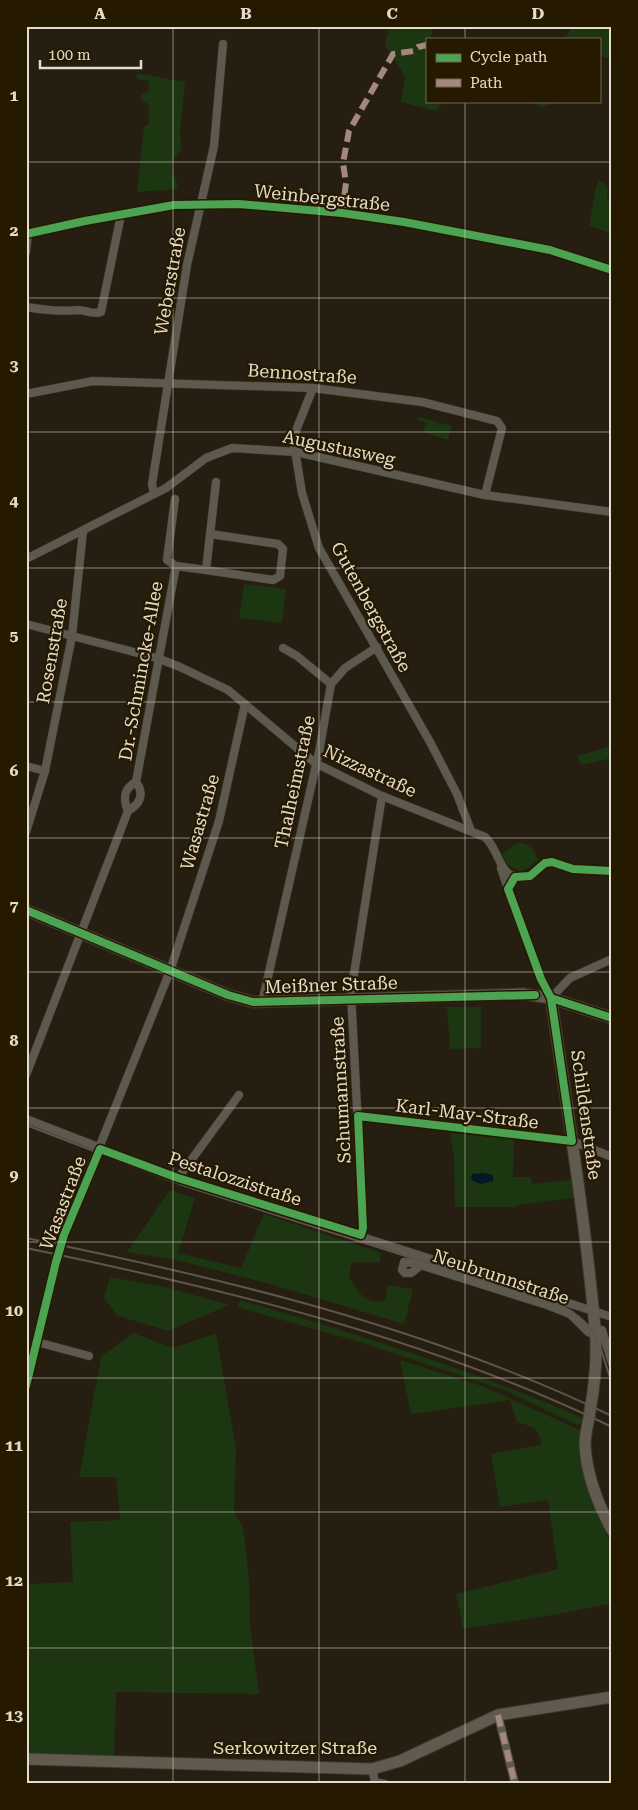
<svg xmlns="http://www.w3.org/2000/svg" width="638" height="1810" font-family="'Roboto Serif',serif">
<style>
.green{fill:#1c3612}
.water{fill:#031725}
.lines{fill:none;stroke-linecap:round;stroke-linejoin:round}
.street-casing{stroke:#3e382e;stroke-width:9}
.secondary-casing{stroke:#3e382e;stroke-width:13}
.street{stroke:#5e594e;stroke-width:8}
.secondary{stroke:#605b4e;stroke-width:11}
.tram{stroke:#5c564c;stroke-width:1}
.rail{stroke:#5c564c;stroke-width:2}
.quiet{stroke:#a5887d;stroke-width:6;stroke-dasharray:12 6;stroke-linecap:butt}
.cycleway-casing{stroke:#251900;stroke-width:11}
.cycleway{stroke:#4ca352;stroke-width:8}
.grid{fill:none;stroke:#e4dbcc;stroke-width:1;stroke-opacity:0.55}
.labels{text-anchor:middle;stroke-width:4.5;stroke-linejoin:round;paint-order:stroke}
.street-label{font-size:18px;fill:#e4dbcc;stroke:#251900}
.neatline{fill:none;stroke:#e4dbcc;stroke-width:2}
.grid-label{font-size:16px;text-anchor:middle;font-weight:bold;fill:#e4dbcc}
</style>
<rect width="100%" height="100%" fill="#261e10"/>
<g class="green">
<path d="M390,26h43l-2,13h-4v62h17l-8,10 -35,-9 4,-26 -20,-31z"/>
<path d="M572,26h40v33l-13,-3v-17h-46l13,-2z"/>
<path d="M137,73l48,9 -5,47 1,22c-17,16 -5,21 -3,38l-41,3 7,-65 5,-3v-20l-7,-2 -1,-8 8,-3v-10l-13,-2z"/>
<path d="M531,101h34l-24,6z"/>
<path d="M599,181l5,1 4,7 -1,10 5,3v32l-23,-8 7,-40z"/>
<path d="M418,417l34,9 -4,14 -25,-8 3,-9 -9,-3z"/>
<path d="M244,584l42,5 -4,34 -43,-5z"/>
<path d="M612,746v12l-31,7 -4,-9z"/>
<path d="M518,842l13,3 7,15 -15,11c-11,-1 -17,-7 -21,-17z"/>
<path d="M447,1007h34v41l-31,1z"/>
<path d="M450,1133l64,6 -1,38h17l3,7 38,-4 3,18 -56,7 -1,2h-62l-1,-51z"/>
<path d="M170,1190l25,8 -17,55 63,15 23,-54 117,39 -1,9h-28l-3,15c8,14 18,30 36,23l3,-15 25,4 -9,35 -134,-40 -94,-24 -49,-8z"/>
<path d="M110,1277l56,10 63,18 -61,26 -50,-15 -14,-18z"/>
<path d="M240,1300c117,34 233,70 345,119l-1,4 -7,2 -73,-35 -141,-47 -126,-36z"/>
<path d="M133,1333l40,15 42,-14 2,4 19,111 -2,63 8,13 3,18 4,35 1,46 9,70 -143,-2 -2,65 -80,-2 -4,-4 -3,-34 3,-8 -4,-9v-116l47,-2 -3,-60 50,-2 -4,-43h-37l22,-120z"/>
<path d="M400,1360l82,26 98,44 -1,24 5,23 11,33 17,36v57l-60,12 -89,14 -7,-35 102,-25 -10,-69 -48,7 -9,-53 50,-9c-1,-18 -8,-18 -24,-23l-7,-22 -99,14z"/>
</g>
<path class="water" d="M483,1173l10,2v6l-12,3 -10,-4 1,-6z"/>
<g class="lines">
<g class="street-casing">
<g id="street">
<path d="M26,234l59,-13 89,-16 65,-1 103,9 62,9 146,28 62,20"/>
<path d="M26,252l2,-19"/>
<path d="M26,307c18,3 34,5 52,3 8,0 16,5 23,2l20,-97"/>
<path d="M313,388l-20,50 9,55 17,55 111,194 27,52 14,37"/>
<path d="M26,394l67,-13 220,7 109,14 75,19 5,7 -17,67"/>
<path d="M154,494l-2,-10 35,-219 27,-119 9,-102"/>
<path d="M175,499l-8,61 9,6 30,4 10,-88"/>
<path d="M26,559l140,-71 40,-30 26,-10 64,4 189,43 127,17"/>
<path d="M206,570l67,10 7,-4 3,-27 -5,-5 -68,-10"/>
<path d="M26,624l131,34 23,9 48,23 87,73 67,33 103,41c18,17 12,46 45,39l15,-13 7,-1 21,7 39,2"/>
<path d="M283,648l14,8 34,28"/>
<path d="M26,766l19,5"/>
<path d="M136,782l40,-216"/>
<path d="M136,782c9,12 4,22 -8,29 -5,-12 -5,-22 8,-29z"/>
<path d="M26,832l19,-61 27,-135 11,-105"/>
<path d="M501,868l7,21"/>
<path d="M515,877l-7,12 33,90 10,19 19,-20 42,-19"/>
<path d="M262,1003l57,-251 12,-68 14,-16 32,-21"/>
<path d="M26,1075l102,-264"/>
<path d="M358,1116l214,25 40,16"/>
<path d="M26,1119l152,59 434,139"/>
<path d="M178,1178l61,-83"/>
<path d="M361,1235l2,-7 -1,-25 -11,-210 31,-197"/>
<path d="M420,1266l-9,7h-6l-3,-3 2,-8 10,1 133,42 23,9 18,18 8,3"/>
<path d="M596,1329l6,1 10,33"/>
<path d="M37,1342l52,14"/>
<path d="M26,1386l38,-151 106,-264 49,-150 26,-117"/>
<path d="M498,1715l17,69"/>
<path d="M372,1769l3,13 10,2"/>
</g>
</g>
<g class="secondary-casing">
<g id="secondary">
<path d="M26,910l202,85 25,7 270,-8 28,4 61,20"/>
<path d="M551,998c16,110 34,220 44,330 3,28 0,55 -5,83 -1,10 -5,22 -5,33 1,29 13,61 27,86"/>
<path d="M26,1759l346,10 28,-8 98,-46 114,-18"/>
</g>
</g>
<use href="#street" class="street"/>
<use href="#secondary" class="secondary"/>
<path class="tram" d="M26,909l204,85 24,7 269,-8 29,4 60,19"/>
<g class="rail">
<path d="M26,1125l159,61 375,119c41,21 38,40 52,78"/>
<path d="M26,1238c200,41 401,89 586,178"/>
<path d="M26,1248c198,41 403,90 586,179"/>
</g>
<g class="quiet">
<path d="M342,213l4,-30 -3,-20 6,-32 44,-77 21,-3 4,-4 9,-2"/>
<path d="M498,1715l17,69"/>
</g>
<g class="cycleway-casing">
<g id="cycleway">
<path d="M26,234l59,-13 89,-16 65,-1 103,9 62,9 146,28 62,20"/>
<path d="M26,910l202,85 25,7 282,-7"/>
<path d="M551,998l61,20"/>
<path d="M26,1386l30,-124 8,-27 36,-86 78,29 183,57 2,-7 -5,-112 214,25 -21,-143 -10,-19 -33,-90 7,-12 15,-1 15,-13 7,-1 21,7 39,2"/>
</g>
</g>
<use href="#cycleway" class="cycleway"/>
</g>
<path class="grid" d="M173,26v1758M319,26v1758M465,26v13M465,101v1683M26,162h586M26,298h586M26,432h586M26,568h586M26,702h586M26,838h586M26,972h586M26,1108h586M26,1242h586M26,1378h586M26,1512h586M26,1648h586"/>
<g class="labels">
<g class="street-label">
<text transform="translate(322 198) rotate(6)" y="6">Weinbergstraße</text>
<text transform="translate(170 281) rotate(-80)" y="6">Weberstraße</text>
<text transform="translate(302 374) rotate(4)" y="6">Bennostraße</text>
<text transform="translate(339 448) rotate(12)" y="6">Augustusweg</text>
<text transform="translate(371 607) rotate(61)" y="6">Gutenbergstraße</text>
<text transform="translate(52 651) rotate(-80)" y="6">Rosenstraße</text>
<text transform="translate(141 671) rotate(-80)" y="6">Dr.-Schmincke-Allee</text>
<text transform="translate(370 771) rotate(25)" y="6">Nizzastraße</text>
<text transform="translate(295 782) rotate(-78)" y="6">Thalheimstraße</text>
<text transform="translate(200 822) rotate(-74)" y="6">Wasastraße</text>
<text transform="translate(331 985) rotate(-2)" y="6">Meißner Straße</text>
<text transform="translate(341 1090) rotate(-93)" y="6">Schumannstraße</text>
<text transform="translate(467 1114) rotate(7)" y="6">Karl-May-Straße</text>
<text transform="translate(586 1115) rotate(82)" y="6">Schildenstraße</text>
<text transform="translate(235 1179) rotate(18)" y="6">Pestalozzistraße</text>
<text transform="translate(63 1203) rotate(-69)" y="6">Wasastraße</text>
<text transform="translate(501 1277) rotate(18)" y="6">Neubrunnstraße</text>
<text x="295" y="1754">Serkowitzer Straße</text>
</g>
</g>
<rect width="638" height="1810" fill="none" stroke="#251900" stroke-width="55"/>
<rect x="426" y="38" width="175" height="65" fill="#251900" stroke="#716752"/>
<rect x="436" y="54" width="25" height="8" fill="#4ca352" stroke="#716752"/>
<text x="470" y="62" font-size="15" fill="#e4dbcc">Cycle path</text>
<rect x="436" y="79" width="25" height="8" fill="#a5887d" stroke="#716752"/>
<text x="470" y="88" font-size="15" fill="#e4dbcc">Path</text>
<path d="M40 60v8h101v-8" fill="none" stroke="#e4dbcc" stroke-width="2.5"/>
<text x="48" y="60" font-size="15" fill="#e4dbcc" stroke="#251900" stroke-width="4" paint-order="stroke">100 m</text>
<rect x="28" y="28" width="582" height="1754" class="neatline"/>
<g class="grid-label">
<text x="100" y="19">A</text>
<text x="246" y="19">B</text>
<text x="392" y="19">C</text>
<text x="538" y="19">D</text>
<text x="14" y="101">1</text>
<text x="14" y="236">2</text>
<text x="14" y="371">3</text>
<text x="14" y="506">4</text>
<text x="14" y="641">5</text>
<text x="14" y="776">6</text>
<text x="14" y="911">7</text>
<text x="14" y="1046">8</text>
<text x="14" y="1181">9</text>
<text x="14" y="1316">10</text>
<text x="14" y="1451">11</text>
<text x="14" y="1586">12</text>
<text x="14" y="1721">13</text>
</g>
</svg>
